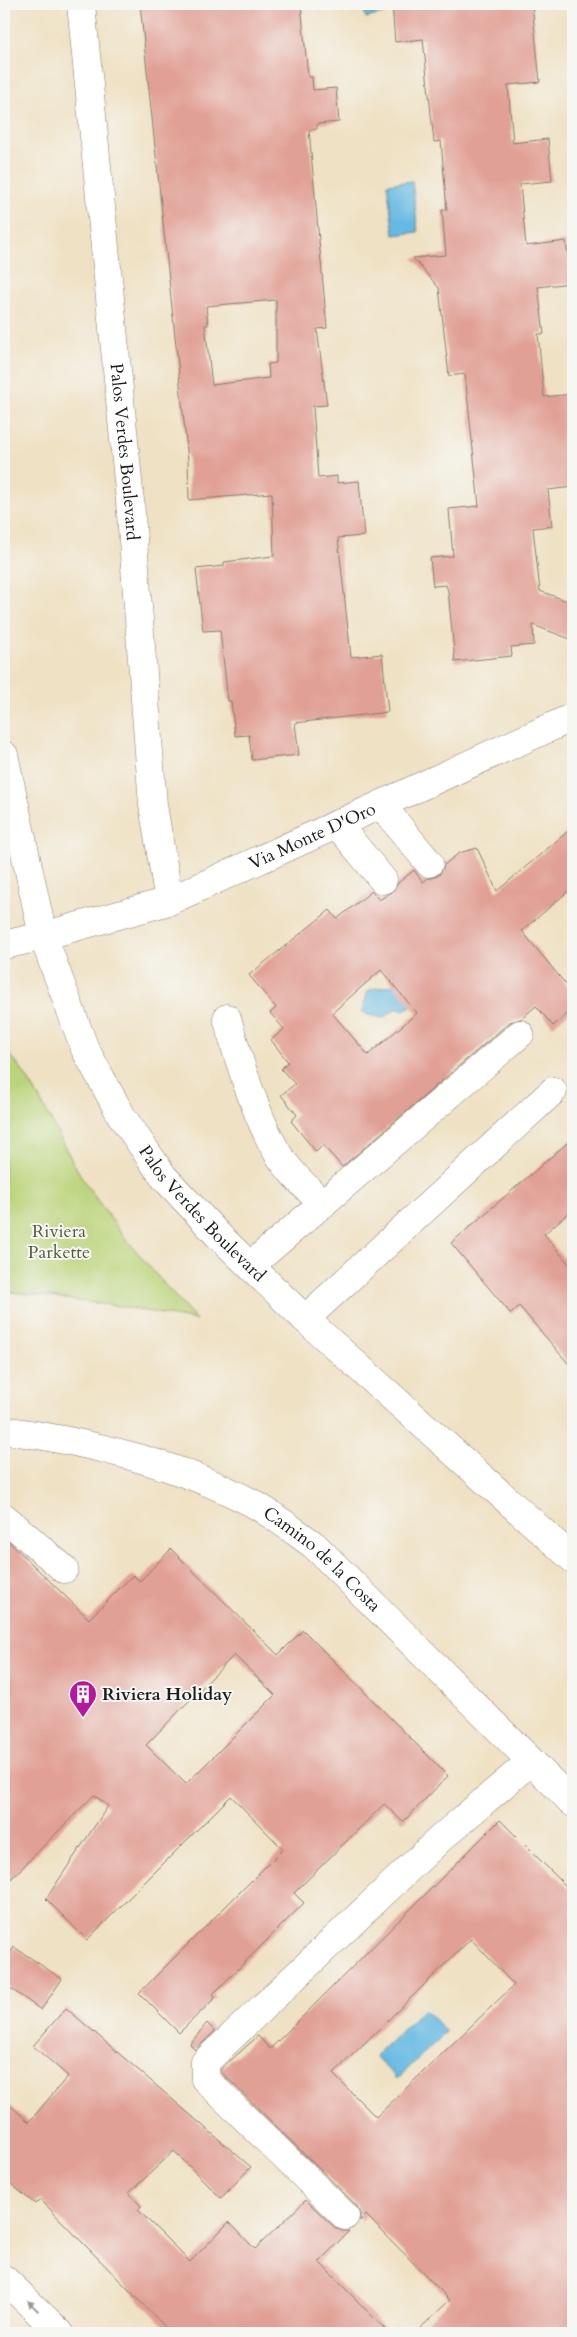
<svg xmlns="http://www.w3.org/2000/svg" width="577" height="2337" font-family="Cardo,serif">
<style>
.green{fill:#bbd47a;stroke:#6c784b}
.water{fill:#66b9e2;stroke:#416a7f}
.building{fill:#e1a095;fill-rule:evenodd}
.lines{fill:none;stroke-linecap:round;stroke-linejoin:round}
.minor-casing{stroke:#867e70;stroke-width:29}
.major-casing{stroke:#867e70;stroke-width:29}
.minor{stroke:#fff;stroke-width:28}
.major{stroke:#fff;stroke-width:28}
.oneway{fill:#999}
.labels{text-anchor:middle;stroke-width:4;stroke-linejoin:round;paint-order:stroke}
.street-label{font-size:18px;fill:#1c1c1c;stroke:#f6f6f2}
.park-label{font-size:18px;fill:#545c3d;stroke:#f6f6f2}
.poi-label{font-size:18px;font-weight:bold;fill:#1c1c1c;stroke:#f6f6f2;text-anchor:start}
</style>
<rect width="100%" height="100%" fill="#f6f6f2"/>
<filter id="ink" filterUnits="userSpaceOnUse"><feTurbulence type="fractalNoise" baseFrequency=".02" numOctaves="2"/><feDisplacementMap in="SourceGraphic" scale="10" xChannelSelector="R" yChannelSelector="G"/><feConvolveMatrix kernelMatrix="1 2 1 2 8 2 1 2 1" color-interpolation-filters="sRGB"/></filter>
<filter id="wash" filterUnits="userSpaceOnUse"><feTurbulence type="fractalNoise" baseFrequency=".0096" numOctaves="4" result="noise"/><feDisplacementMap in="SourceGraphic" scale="20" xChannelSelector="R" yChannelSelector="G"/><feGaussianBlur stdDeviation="1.12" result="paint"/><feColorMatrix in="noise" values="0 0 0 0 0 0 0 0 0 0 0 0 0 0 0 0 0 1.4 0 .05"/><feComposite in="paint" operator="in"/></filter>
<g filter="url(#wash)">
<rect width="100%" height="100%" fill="#efe1c3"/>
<path class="green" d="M4,1048c35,38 53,90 80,133 33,50 72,94 112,139l-79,-14 -113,-15z"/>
<g class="water">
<path d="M362,4h24v9l-20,5z"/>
<path d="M412,181l6,51 -24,3 -7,-51z"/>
<path d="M401,982l12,23 -10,5 -8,-1 -11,9 -16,-3 -6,-4 6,-20c10,-6 21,-2 33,-9z"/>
<path d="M424,2009l22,23 -49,47 -22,-23z"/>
</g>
<g id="blocks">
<g class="building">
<path d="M140,4h161l7,73h4l1,13 23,-2 3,34 -22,2v5l-8,1 18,198 -10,1 10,76 -14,1 5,72 19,-2v7l22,-2 5,55 -26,2 13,119 31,-3 6,58 -93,11 4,32 -47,5 -3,-25 -14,1 -4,-35h-3l-8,-71 -17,1 -7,-62 28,-3v-4l50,-6 -2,-63 -83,7 -1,-40zM276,300v63l-8,1 1,14 -57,7 -7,-60h3l-2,-19z"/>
<path d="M392,4h140l8,78 -32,3 5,58 35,-4 4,42 -32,3 6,62 40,-5 5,42 -33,4 6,47h-6l6,63 29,-3v93l-25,3 4,36 -19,2 7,63 33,12v37l-40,-15 1,20 -23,2 1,9 -57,6 -7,-71 -2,-6 -13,1 -3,-28 23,-2 -4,-47 30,-3 -14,-132 -16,2 -10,-88 -26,-30 33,-3 -4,-45h5l-6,-69 -7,1 -11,-103 -28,3z"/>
<path d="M573,827v60l-51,44 51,62v16l-20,17 -17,-20 -15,13 -11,3 -168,145 -19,-22 -7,7 -25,-31 6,-6 -16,-20 14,-11 -14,-15 7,-7 -17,-22 13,-11 -14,-16 6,-5 -27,-33 81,-65 7,9 35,-28 7,9 13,-8 6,-9 16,-13 9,12 5,-4h4l7,-3 5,-10 15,-12 18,-5 20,43zM381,970l36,43 -49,42 -36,-42z"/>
<path d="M573,1138v71l-29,25 29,35v100l-54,-63 -8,8 -60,-71z"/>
<path d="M4,1537l85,82 44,-44 7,6 31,-32 107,106 25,-25 145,146 -45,46 -19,-18 -90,89 10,10 -91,91 3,3 -37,36 -40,-40 144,-144 -52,-53 -144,144 -41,-41 62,-93 -14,-11 -90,91zM234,1655l41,40 -89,89 -40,-39z"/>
<path d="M500,1820l73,73v440h-158l35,-33 -84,-85 -6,6v-9l-4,-7 -135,-133v-3l37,-33 12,13zM471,1939l43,46 -138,132 -43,-43z"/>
<path d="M14,1947l48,32 -21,31 -37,-26v-21z"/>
<path d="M66,2008l185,159 -30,31 -47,-47 -45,42 12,13 -3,4 52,52 39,-40 26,27 51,-49 28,27 8,4h7l-30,31 70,71h-218l-131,-134 -5,5 -31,-26v-78l25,22 39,-46 -35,-30z"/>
<path d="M207,2023l8,8 -20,19 -5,-6z"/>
</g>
</g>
</g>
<g filter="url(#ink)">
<use href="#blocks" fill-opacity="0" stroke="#867e70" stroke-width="1"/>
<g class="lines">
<g class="minor-casing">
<g id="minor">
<path id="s1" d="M81,4l49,497 23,304 16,96"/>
<path d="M381,805l48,58"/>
<path d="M337,824l46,56"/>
<path id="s2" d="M43,936l126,-35 404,-184"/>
<path d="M227,1018c10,38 30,101 50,134 12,20 30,36 46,52"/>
<path d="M250,1266l270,-232"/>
<path d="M305,1319l248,-228"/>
<path id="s3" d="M4,1430c81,11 175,34 248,73 22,12 42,28 63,43l258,257"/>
<path d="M4,1517l60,52"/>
<path d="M345,2216l-140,-137v-17l236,-224 90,-77"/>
</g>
</g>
<g class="major-casing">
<g id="major">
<path id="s4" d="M4,755l39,181 42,113 36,66 42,61 55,59 87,84 268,240"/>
<path d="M4,945l39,-9"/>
<path d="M4,2279l56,54"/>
</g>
</g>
<use href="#minor" class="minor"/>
<use href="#major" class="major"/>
</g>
<defs><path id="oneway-solid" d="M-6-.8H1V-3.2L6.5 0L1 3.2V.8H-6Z" transform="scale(1.25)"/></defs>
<use class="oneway" href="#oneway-solid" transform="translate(33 2306) rotate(-136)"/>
</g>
<defs>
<g id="building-pin" transform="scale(1.4375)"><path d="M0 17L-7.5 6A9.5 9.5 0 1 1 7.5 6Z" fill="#b5179e" stroke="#f6f6f2"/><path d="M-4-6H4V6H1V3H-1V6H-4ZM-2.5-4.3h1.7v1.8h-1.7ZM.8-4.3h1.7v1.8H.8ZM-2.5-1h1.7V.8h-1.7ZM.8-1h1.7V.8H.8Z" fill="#fff"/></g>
</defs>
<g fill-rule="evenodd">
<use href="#building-pin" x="83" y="1694"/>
</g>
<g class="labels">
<g class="street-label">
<text dy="6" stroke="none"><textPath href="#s1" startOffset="450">Palos Verdes Boulevard</textPath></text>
<text dy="6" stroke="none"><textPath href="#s2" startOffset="288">Via Monte D'Oro</textPath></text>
<text dy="6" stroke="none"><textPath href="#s4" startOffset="509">Palos Verdes Boulevard</textPath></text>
<text dy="6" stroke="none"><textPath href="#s3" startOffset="350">Camino de la Costa</textPath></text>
</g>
<g class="park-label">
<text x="59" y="1237">Riviera<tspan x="59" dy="21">Parkette</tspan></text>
</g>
<g class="poi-label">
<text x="102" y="1700">Riviera Holiday</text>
</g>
</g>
<rect width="577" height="2337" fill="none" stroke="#f6f6f2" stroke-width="20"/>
</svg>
